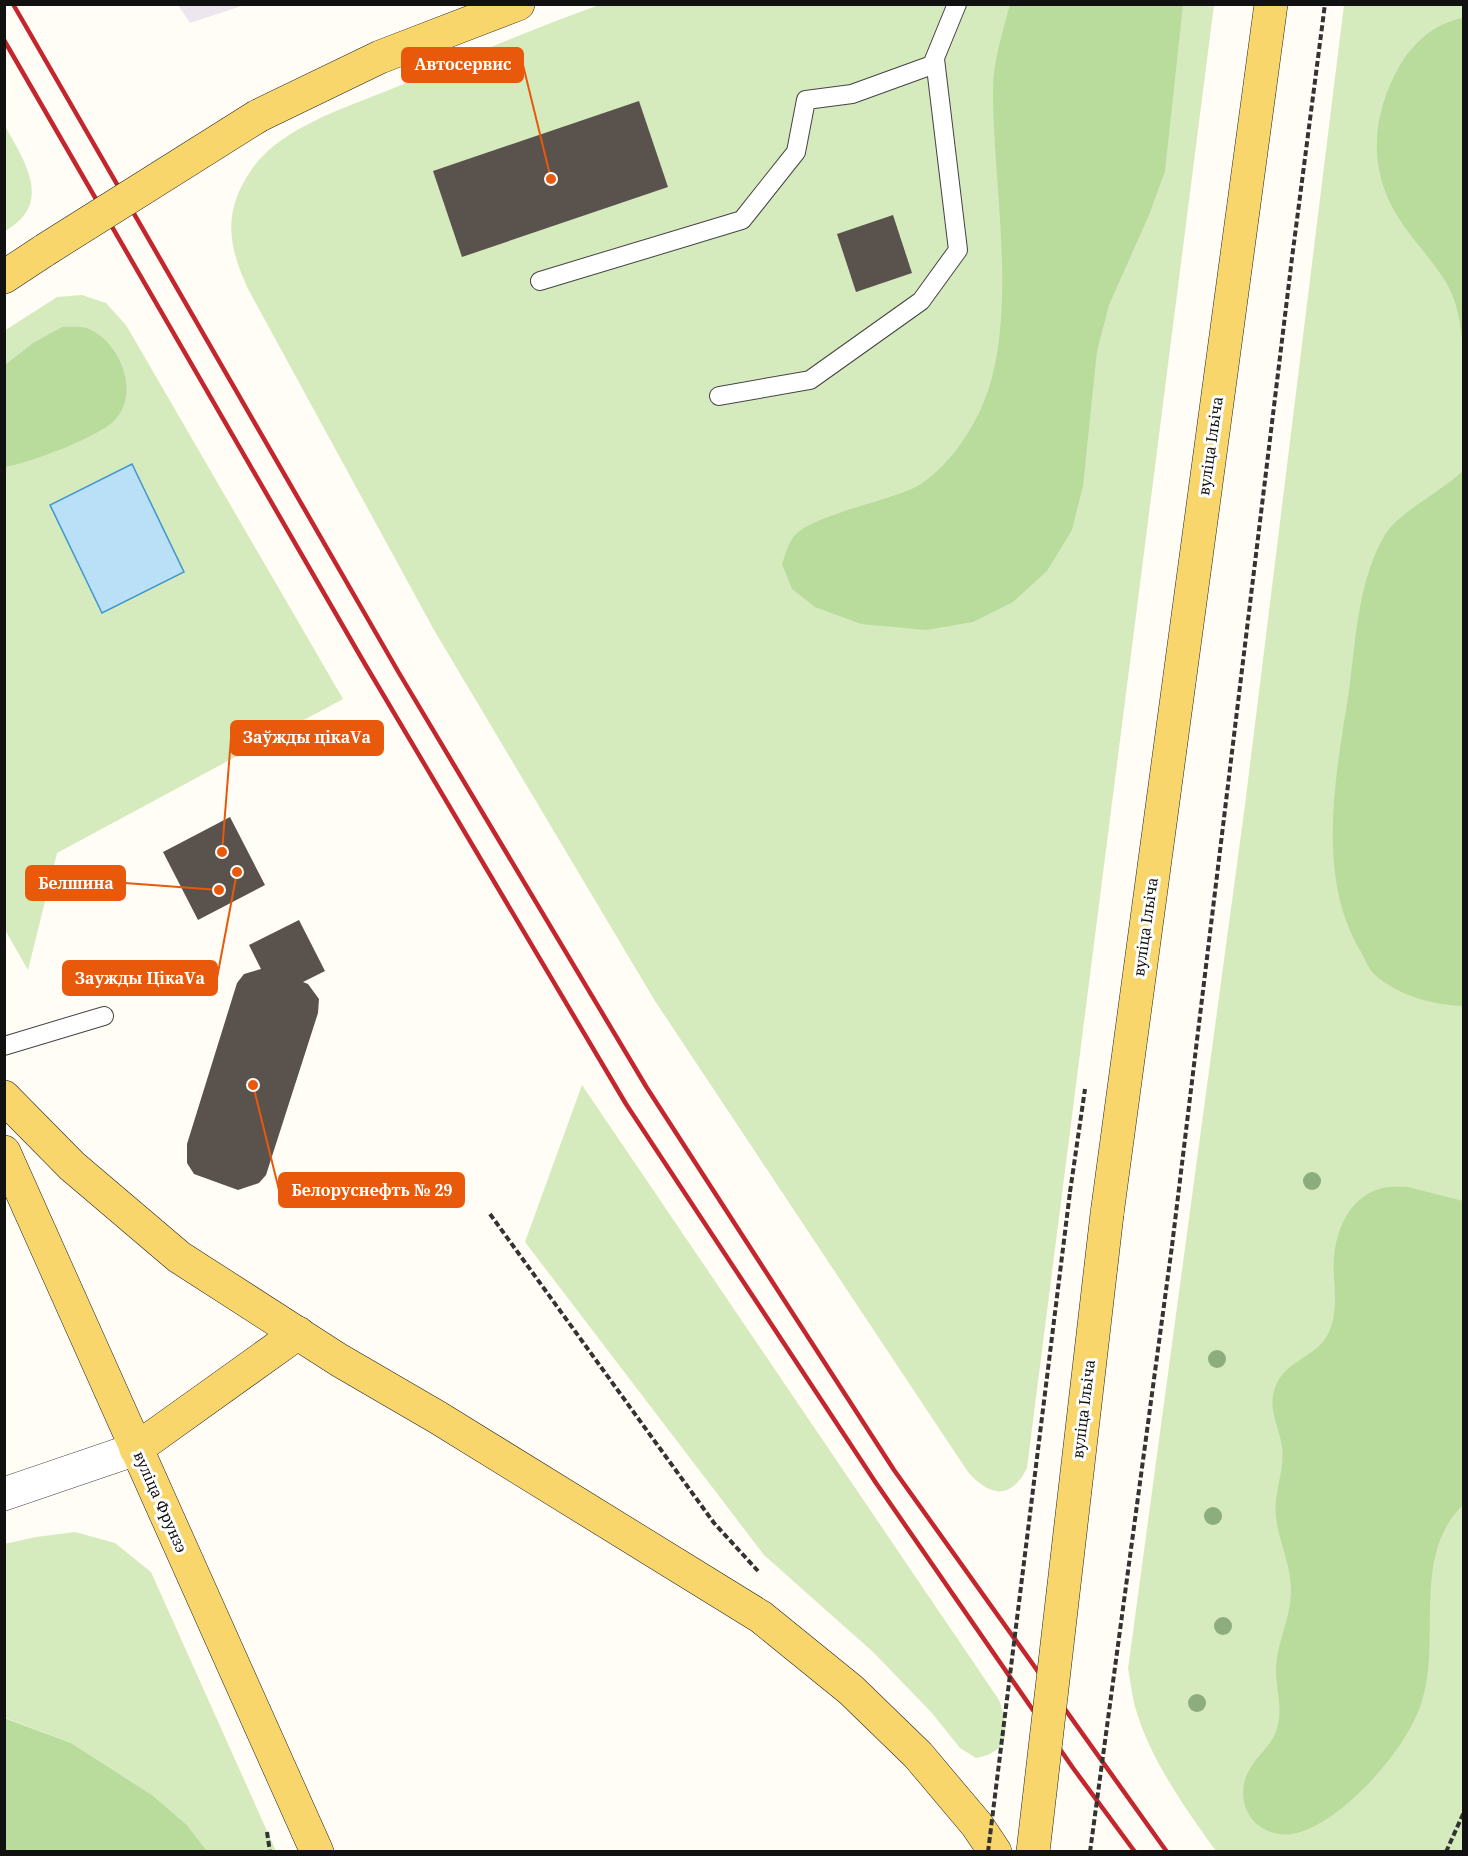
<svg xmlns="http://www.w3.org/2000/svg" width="1468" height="1856" font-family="'Noto Serif',serif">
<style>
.industrial{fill:#eee6ef}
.green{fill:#d5ebbd}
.forest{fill:#b9dc9c}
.water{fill:#b9e0f7;stroke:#3f96cf;stroke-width:1.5}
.building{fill:#5a524d}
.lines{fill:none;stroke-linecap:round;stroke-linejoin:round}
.lane-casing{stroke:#444;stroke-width:20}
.street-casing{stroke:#444;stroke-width:34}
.primary-casing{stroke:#222;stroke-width:34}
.path{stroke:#333;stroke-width:4;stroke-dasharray:6 3;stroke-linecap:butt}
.lane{stroke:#fff;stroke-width:18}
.street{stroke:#fff;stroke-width:33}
.primary{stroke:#f9d66b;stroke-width:33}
.rail{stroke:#c4262e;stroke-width:4.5}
.primary-bridge-casing{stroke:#222;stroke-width:34;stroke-linecap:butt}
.path-bridge{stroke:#333;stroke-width:4;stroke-dasharray:6 3;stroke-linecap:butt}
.primary-bridge{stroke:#f9d66b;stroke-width:33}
.tree{fill:#8dad7f}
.labels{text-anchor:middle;stroke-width:6;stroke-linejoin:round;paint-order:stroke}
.street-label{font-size:15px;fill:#111;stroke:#fff}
.leader{fill:none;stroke:#e8590c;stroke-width:2}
.callout-dot{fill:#e8590c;stroke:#fff;stroke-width:2}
.callout{fill:#e8590c;stroke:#e8590c;stroke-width:2}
.callout-label{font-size:16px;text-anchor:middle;font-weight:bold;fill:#fff}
</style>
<rect width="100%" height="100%" fill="#fffdf5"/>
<path class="industrial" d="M178,5h67l-55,18z"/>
<g class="green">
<path d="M599,5h615l-187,1463c-16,32 -37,29 -59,4l-313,-471 -221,-371 -186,-341c-20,-44 -26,-77 4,-120 29,-43 102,-64 149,-84 66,-28 131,-56 198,-80z"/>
<path d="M1344,5h119v1846h-247c-29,-40 -66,-92 -80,-141 -4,-13 -5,-27 -8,-41l117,-864z"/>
<path d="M5,126c20,36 49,78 0,105z"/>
<path d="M82,295l24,8 20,22 217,374 -286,154 -29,117 -24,-42v-597l53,-34z"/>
<path d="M582,1085l417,615c10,28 12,52 -23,58l-16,-10 -29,-36 -58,-60 -109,-97 -239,-313z"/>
<path d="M75,1532l40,11 36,29 125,279h-69l-20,-26 -35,-30 -81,-52 -66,-25 -1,-174 32,-7z"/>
</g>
<g class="forest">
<path d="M1010,4l173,1 -18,166 -16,44 -40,90 -12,46 -14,135 -11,44 -25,41 -34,31 -40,20 -47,8 -65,-6 -46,-17 -23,-18 -10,-25c3,-8 5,-18 10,-25 16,-25 100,-37 129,-55 21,-14 39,-37 51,-58 53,-87 20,-238 21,-337 0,-27 10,-58 17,-85z"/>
<path d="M1463,18h1l-1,327c-3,-21 -5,-42 -16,-61 -14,-24 -35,-44 -49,-67 -31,-49 -26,-103 2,-152 14,-23 35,-42 63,-47z"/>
<path d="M62,327c9,0 20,-1 27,2 32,14 52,66 25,92 -18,17 -85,42 -109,46v-102l28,-22z"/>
<path d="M1463,471l1,535h-1c-30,-1 -64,-10 -88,-31 -6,-5 -10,-16 -14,-23 -46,-76 -25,-178 -12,-261 7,-53 9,-112 37,-158 14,-21 57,-43 77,-62z"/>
<path d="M1408,1187l55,14v304c-54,53 -19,138 -43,202 -14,37 -47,76 -78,101 -15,12 -42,30 -63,26 -32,-5 -46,-39 -28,-67 11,-18 25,-23 28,-49 2,-15 -3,-31 -3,-47 0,-27 15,-53 15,-80 0,-27 -12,-48 -15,-74 -3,-23 9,-46 6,-70 -2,-16 -12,-34 -9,-51 6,-37 44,-36 56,-64 11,-25 3,-49 5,-75 3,-29 15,-58 45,-68 9,-3 20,-2 29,-2z"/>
<path d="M4,1718l67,25 81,52 35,30 20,26h-202z"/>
</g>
<path class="water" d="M132,464l52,108 -82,41 -52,-108z"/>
<g class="building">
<path d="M639,101l29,86 -206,70 -29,-86z"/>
<path d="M893,215l19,58 -56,19 -19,-58z"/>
<path d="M230,817l35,68 -67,35 -35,-68z"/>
<path d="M299,920l26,51 -22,11 5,2 11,15 -1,14 -52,162 -7,8 -21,7 -44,-16 -7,-11v-19l50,-161 7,-9 17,-5 -12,-24z"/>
</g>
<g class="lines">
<g class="lane-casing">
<g id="lane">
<path d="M540,281l202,-61 54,-68 10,-52 46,-6 80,-29 25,-61"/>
<path d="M719,396l91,-16 111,-79 37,-51 -23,-191"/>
<path d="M4,1046l100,-30"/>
</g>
</g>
<g class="street-casing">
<path id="street" d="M4,1494l132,-45"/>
</g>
<g class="primary-casing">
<g id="primary">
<path d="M258,116l122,-59 138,-53"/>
<path d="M4,277l41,-27"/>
<path d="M4,1097l68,69 107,91 160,103 98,57 324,200 90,73 67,65 59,70 18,27"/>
<path d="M4,1152l313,700"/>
<path d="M1107,1214l164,-1210"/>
<path d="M136,1449l162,-116"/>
</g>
</g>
<g class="path">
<path d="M1070,1192l15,-103"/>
<path d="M490,1214l224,309 44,48"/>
<path d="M1172,1246l120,-988 33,-254"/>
<path d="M267,1832l3,20"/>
<path d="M1446,1852l18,-40"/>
</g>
<use href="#lane" class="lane"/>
<use href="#street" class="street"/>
<use href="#primary" class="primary"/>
<g class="rail">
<path d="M13,4l386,669 248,415 247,382 273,382"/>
<path d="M4,40l358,619 264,445 250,379 197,285 62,84"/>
</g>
<g class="primary-bridge-casing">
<g id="primary-bridge">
<path d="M45,250l213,-134"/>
<path d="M1033,1852l74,-638"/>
</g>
</g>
<g class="path-bridge">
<path d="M988,1852l82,-660"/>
<path d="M1090,1852l82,-606"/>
</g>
<use href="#primary-bridge" class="primary-bridge"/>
</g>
<g class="tree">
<circle cx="1312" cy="1181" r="9"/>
<circle cx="1217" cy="1359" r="9"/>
<circle cx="1213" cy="1516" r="9"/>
<circle cx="1223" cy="1626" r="9"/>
<circle cx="1197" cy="1703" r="9"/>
</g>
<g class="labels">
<g class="street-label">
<text transform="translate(1211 446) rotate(-82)" y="5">вуліца Ільіча</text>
<text transform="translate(1146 927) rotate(-82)" y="5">вуліца Ільіча</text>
<text transform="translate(1084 1409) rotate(-83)" y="5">вуліца Ільіча</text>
<text transform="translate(160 1502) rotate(66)" y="5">вуліца Фрунзэ</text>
</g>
</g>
<path class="leader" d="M551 179L523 65M222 852L231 738M219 890L125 883M237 872L217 978M253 1085L279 1190"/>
<g class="callout-dot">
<circle cx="551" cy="179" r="6"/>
<circle cx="222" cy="852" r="6"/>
<circle cx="219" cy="890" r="6"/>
<circle cx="237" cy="872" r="6"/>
<circle cx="253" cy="1085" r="6"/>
</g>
<g class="callout">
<rect x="402" y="48" width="121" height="34" rx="6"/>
<rect x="231" y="721" width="152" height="34" rx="6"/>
<rect x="26" y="866" width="99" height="34" rx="6"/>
<rect x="63" y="961" width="154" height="34" rx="6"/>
<rect x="279" y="1173" width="185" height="34" rx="6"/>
</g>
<g class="callout-label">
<text x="463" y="70">Автосервис</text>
<text x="307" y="743">Заўжды цікаVа</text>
<text x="76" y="889">Белшина</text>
<text x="140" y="984">Заужды ЦікаVа</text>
<text x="372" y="1196">Белоруснефть № 29</text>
</g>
<rect width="1468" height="1856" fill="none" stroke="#111111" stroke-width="12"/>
</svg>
